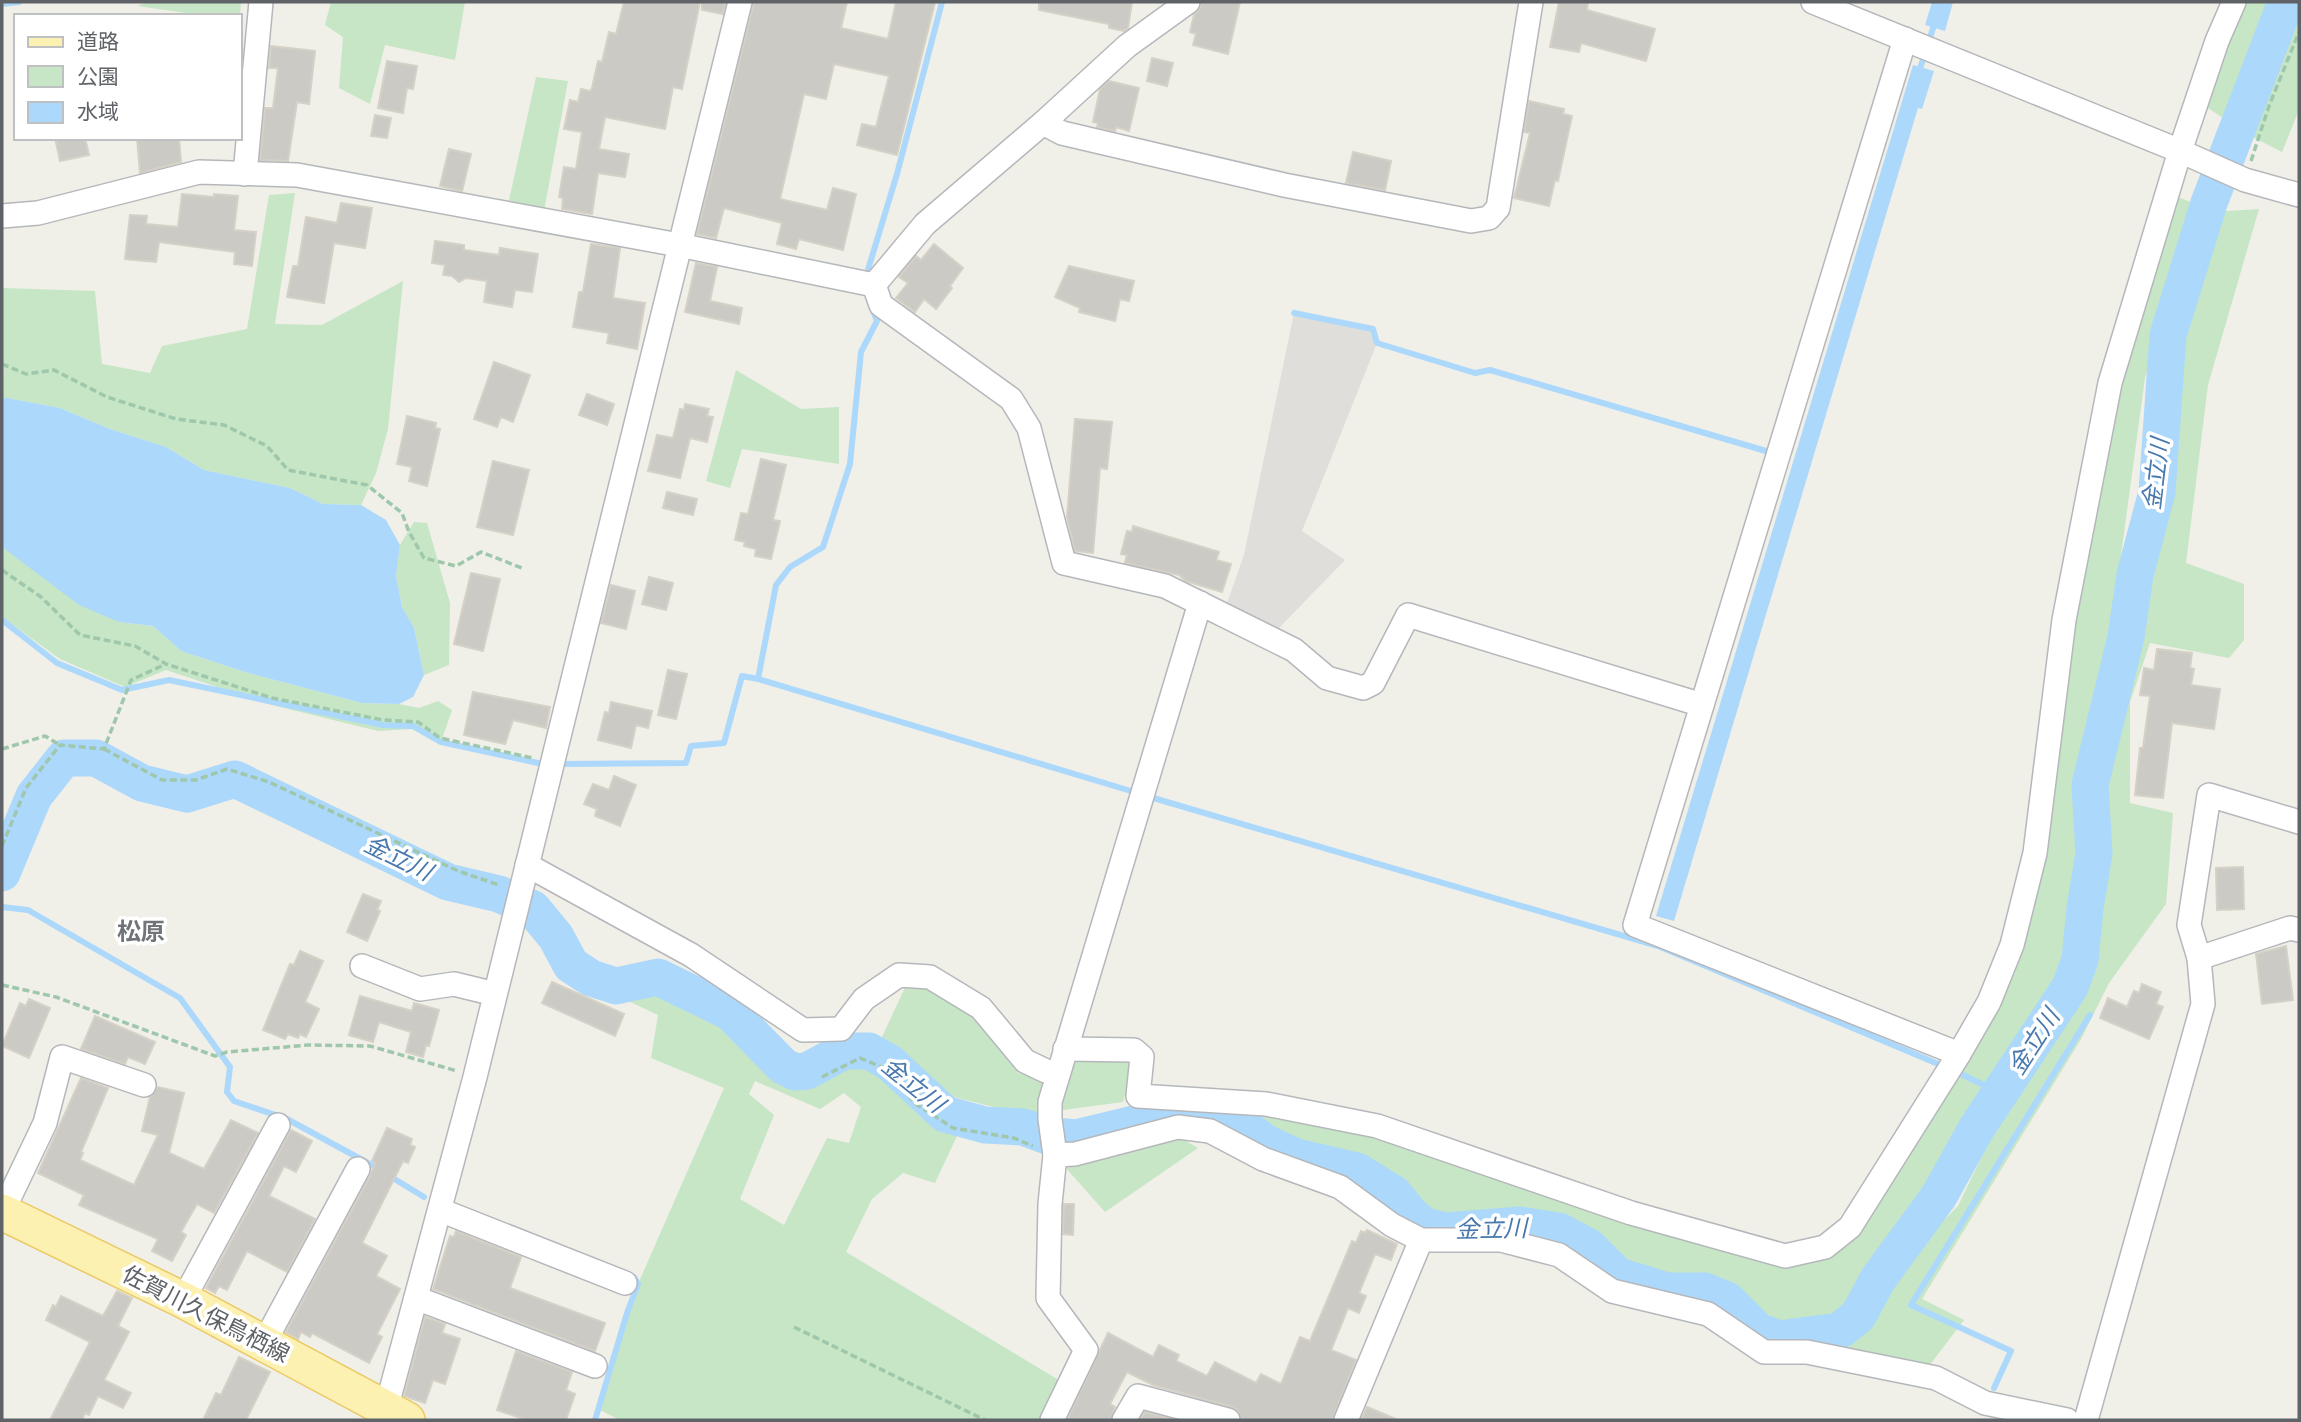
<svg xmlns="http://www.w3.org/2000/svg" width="2301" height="1422" font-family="'Archivo Narrow','Noto Sans JP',sans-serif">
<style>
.industrial{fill:#dfdeda}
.green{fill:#c6e6c6;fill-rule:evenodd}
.water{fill:#acd8fc}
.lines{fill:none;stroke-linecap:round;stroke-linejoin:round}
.stream{stroke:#acd8fc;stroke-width:6}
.river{stroke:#acd8fc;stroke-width:37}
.building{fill:#cccac4;stroke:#d5d1c6;stroke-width:2}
.minor-casing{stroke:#b5b7bb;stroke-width:26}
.primary-casing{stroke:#ecc965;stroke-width:38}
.path{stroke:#9fc7ab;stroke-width:3.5;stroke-dasharray:7 3.5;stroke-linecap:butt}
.minor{stroke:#fff;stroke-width:23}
.primary{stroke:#fcf1b1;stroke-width:35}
.labels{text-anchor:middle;stroke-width:7;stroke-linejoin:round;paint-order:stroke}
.street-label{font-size:23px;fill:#5f6267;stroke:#fff}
.water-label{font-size:24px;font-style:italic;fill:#4878ae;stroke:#fff}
.neighbourhood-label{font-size:24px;font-weight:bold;fill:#707479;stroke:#fff}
</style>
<rect width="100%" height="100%" fill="#f0efe8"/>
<path class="industrial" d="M1294,313l79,16 4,14 -75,188 43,29 -69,71 -50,-25 18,-51z"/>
<g class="green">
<path d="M147,2h94l-1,14h-33l-70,-10z"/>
<path d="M331,2h134l-10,58 -70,-15 -15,59 -31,-16 4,-51 -18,-12z"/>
<path d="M2245,2h29l-48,118 -24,-16z"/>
<path d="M2294,2h5v108l-17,42 -39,-20z"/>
<path d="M536,77l32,4 -24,130 -36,-6z"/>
<path d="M295,193l-20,131 47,1 81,-44 -15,148 -12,44 -15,32 -38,-1 -33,-16 -86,-18 -38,-23 -56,-18 -50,-21 -58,-11v-109l93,3 7,73 48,9 12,-27 85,-17 22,-134z"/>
<path d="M2173,195l25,10 -53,173 -29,214 -36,201 7,66 -13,55 -4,56 -228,349 -75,9 -47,-44 -54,-2 -42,-14 -27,-27 -53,-23 -115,-1 -58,-49 -90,-26 -40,-33 133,21 410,134 70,-29 149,-238 39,-149 31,-219 43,-242z"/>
<path d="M2259,209l-51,176 -22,178 58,21v56l-15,18 -79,-15 -20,59v101l43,10 -7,91 -57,79 -28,56 -159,260 42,21 -35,46 -83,-13 49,-83 63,-64 37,-77 94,-156 16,-119 -5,-75 21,-75 21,-125 27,-127 7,-112 36,-128z"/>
<path d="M736,370l65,39 38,-2v57l-97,-15 -12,39 -24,-7z"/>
<path d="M414,522l13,1 23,80 -1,62 -25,10 -10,-47 -12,-21 -6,-31 4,-31z"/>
<path d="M2,547l117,75 34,4 28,25 64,21 117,31 37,1 20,4 19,-7 14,9 -12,35 -28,-16 -34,2 -106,-26 -106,-35 -41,17 -65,-28 -58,-42z"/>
<path d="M909,979l61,34 48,60 41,11 13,-26h55l8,6 -12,38 -97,13 -84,-21 -60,-57z"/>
<path d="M658,987l69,37 35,42 29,17 36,-5 31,-17 22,13 34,36 43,26 -22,47 -32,-10 -31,26 -26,53 216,130 -19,38h-423l-20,-10 27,-97 11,-29 86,-196 -73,-30 7,-43 -38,-18zM755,1081l65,28 24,-16 17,14 -12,36 -22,-5 -43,87 -44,-26 34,-84 -25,-21z"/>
<path d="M1179,1137l19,11 -93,64 -39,-44z"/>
</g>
<g class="water">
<path d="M1932,2h21l-8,29 -20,-6z"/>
<path d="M1913,65l21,6 -12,38 -4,-1 -244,813 -18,-5z"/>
<path d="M2,397l58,11 50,21 56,18 38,23 86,18 33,16 38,1 25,15 14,25 -4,31 6,31 12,21 10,47 -11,22 -14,7 -37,-1 -117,-31 -64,-21 -28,-25 -34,-4 -40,-17 -77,-58z"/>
</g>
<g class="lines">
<g class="stream">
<path d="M2,4l17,-2"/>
<path d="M1918,75l17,-53"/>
<path d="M867,273l30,-99 45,-172"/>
<path d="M1294,313l79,16 4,14 98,30 15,-3 276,81"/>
<path d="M2,620l55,43 65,27 47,-10 214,45 30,1 28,16 97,21"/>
<path d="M758,679l373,112"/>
<path d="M560,764l126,-1 5,-17 33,-3 18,-67 16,3 18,-94 14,-18 33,-20 27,-83 11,-112 16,-31 -6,-15"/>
<path d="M1150,797l508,149 285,120"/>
<path d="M2,907l26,3 152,88 50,69 -3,25 7,9 53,18 92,50"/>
<path d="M1961,1074l39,19"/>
<path d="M388,1175l36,22"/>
<path d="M1994,1388l17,-37 -100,-46 179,-290"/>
<path d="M595,1420l32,-107 11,-29 -4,-7 -7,-3"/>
</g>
<path class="river" d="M2,873l32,-77 30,-38h32l46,25 45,11 48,-15 213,103 51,12 34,15 23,28 15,28 20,13 25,8 42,-9 72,35 53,54 12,6 12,-1 37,-20h25l21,12 55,51 40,11 38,2 22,8 31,3 120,-29 35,8 33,25 32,15 61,14 37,23 18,22 13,10 20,5 75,-6 39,6 30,16 29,29 49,15h38l22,9 31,31 21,8 60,-8 19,-15 20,-37 61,-83 37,-67 94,-142 10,-27 5,-52 9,-55 -4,-68 36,-148 9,-62 22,-83 11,-157 41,-132 77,-201"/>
</g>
<g class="building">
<path d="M624,2h76l-18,87 -9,-2 -8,42 -60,-12 -6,32 30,5 -4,23 -27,-4 -6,41 -30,-5 1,-11 -4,-1 5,-30 12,2 6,-37 -18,-3 6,-29 8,2 3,-13 9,2 2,-3 6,-27 4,1 7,-30 7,2z"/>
<path d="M702,2h24l-3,12 -21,-4z"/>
<path d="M754,2h93l-6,26 47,11 8,-37h39l-38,153 -40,-10 5,-21 14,3 13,-51 -55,-12 -8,35 -22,-5 -24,105 47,11 6,-22 23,6 -13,56 -44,-11 -3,10 -19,-5 5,-21 -58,-15 -8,30 -19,-4z"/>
<path d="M1039,2h93l-4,26 -4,3 -15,-3v-4l-70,-14z"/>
<path d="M1202,2h38l-12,52 -35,-9 3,-11 -6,-2 4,-17 6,-7z"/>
<path d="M1559,2h29l-1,8 68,19 -9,32 -65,-18 -2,9 -29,-5z"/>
<path d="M271,46l44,5 -6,53 -12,-2 -9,59 -28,-1 5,-52h8l5,-40h-9z"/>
<path d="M1152,58l21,5 -6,23 -20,-5z"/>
<path d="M387,61l30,5 -4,23 -6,-1 -4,25 -25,-5z"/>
<path d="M1109,81l30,7 -10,43 -13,-4 -1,4 -18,-4 1,-4 -5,-1 7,-33z"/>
<path d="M1529,101l35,8 -1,5 9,2 -14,65 -3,-1 -6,26 -35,-8 16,-65 -6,-1z"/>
<path d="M375,115l16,3 -4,20 -16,-2z"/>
<path d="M55,138h30l4,17 -29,6z"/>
<path d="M137,138h42l2,24 -41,11z"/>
<path d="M449,149l22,5 -9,37 -22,-5z"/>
<path d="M1353,152l38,9 -6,29 -39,-7z"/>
<path d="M182,194l32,3v-3l24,2 -4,34 22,2 -4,34 -18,-2 1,-12 -76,-10 -3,20 -31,-3 5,-44 17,1 -1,8 32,3z"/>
<path d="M341,203l31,5 -7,40 -31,-5 -10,60 -37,-6 6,-31h5l8,-49 31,6z"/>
<path d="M435,241l29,4v5l35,5 1,-7 38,6 -6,38 -17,-2 -3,17 -28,-5 3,-21 -21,-3 -7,4 -7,-6 -9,-1 2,-10 -13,-2z"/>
<path d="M591,244l29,4 -7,50 32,5 -8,46 -30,-6 2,-10 -36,-6 6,-35h4z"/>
<path d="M934,244l29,24 -13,18 2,2 -16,21 -12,-10 -9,13 -19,-14 12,-15 -9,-6 17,-21 5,4z"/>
<path d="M696,263l21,4 -7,34 32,7 -3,16 -54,-12z"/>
<path d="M1069,266l65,15 -5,20 -9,-2 -5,22 -36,-9 1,-4 -25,-11z"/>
<path d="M494,362l36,13 -17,47 -12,-5 -4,10 -23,-8z"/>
<path d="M587,394l27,10 -7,21 -28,-10z"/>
<path d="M685,404l24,5 -2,7 6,1 -6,25 -17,-4 -10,40 -32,-7 9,-36 16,3 7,-29 4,1z"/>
<path d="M407,416l29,7 -1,5 5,1 -13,57 -18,-5 3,-14 -15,-3z"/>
<path d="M1075,419l37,3 -5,47 -7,-1 -7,85 -18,-2 -8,-34z"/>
<path d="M761,459l25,6 -13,55 7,1 -9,38 -16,-3 1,-7 -12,-3 1,-4 -10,-2 6,-27 7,1z"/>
<path d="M493,461l36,9 -16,65 -36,-8z"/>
<path d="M667,492l30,7 -4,16 -30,-7z"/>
<path d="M1133,526l86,26 -3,8 15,4 -9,28 -36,-11 -7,-6 -54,-12 2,-8 -6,-1 6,-23 5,1z"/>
<path d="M471,573l29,6 -17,72 -29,-7z"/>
<path d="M649,577l24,6 -7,27 -24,-6z"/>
<path d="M611,585l24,6 -9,38 -25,-6z"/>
<path d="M2157,649l35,4 -2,15 4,1 -3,16 29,4 -6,40 -42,-6 -9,75 -28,-3 5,-47h3l7,-52 -10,-1 4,-27 10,2z"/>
<path d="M668,670l19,4 -11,45 -18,-4z"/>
<path d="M473,692l77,15 -4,21 -33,-8 -8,24 -41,-9z"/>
<path d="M611,702l41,9 -4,17 -12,-3 -5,23 -33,-8 7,-28 4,1z"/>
<path d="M614,776l22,9 -16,41 -25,-10 2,-7 -13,-5 9,-20 16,6z"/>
<path d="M2243,867l1,42 -27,1 -1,-42z"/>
<path d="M363,894l18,7 -4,9 3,1 -13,30 -20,-9z"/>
<path d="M2286,946l7,54 -31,4 -6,-50z"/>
<path d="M300,951l23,10 -18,41 14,7 -13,28 -6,-3 -2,4 -10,-4 -3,5 -22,-9 27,-66 4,1z"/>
<path d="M552,982l72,32 -9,22 -73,-33z"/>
<path d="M2142,984l19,8 -5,12 7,3 -14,32 -49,-21 8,-20 19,9 7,-16 5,2z"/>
<path d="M360,996l52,15 2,-8 25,7 -10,36 -3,-1 -3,12 -17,-5 5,-20 -32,-10 -6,20 -24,-7z"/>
<path d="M29,999l21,9 -21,50 -27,-12 18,-43 6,3z"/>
<path d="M95,1016l60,26 -10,22 -17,-7 -3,7 -44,-15z"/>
<path d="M81,1078l27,10 -27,64 2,1 -3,7 54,25 24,-50 -16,-4 8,-34 8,-10 26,6 -15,60 35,16 27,-49 27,13 -44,80 -17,-9 -16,28 5,3 -14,26 -20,-10 6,-12 -79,-34 5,-10 -46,-22z"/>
<path d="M387,1128l25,11 -2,6 5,2 -7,16 -5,-2 -41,82 25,13 -11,20 24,13 -23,45 5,3 -13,26 -57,-30 -2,4 -9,-5 -3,7 -12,-7 84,-156 5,-13 -3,-2z"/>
<path d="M291,1130l21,11 -16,31 -12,-6 -15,30 46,23 -28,53 -40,-21 -20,39 -8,-4 -4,7 -9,-5z"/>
<path d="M1064,1204h10l-1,31 -10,-1z"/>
<path d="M1367,1230l30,14 -6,16 -16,-6 -16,39 7,3 -7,17 -11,-5 -17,42 25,10 -24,60h-90l-4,-9 -6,-4 -79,-22 -26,-13 -17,32 5,3 -5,13h-43l41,-87 45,24 6,-12 20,10 -3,6 31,15 8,-14 41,21 5,-9 20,10 19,-47 10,4 42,-100 4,2 5,-12 4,2z"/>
<path d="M456,1231l65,26 -11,31 95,35 -10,28 -162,-62 17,-53 4,1z"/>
<path d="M117,1291l15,7 -14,28 11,6 -25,48 27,13 -8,15 -25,-12 -9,19 -4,-2 -3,7h-32l40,-78 -44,-22 7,-15 3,2 5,-11 42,20z"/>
<path d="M425,1317l20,7 -3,9 18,6 -15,45 -12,-4 -8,23 -21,-7z"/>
<path d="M516,1351l56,21 -6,18 9,4 -9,26h-39l-30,-10z"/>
<path d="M239,1357l31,15 -24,48h-43l13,-27 5,2z"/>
<path d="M1367,1407l31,13h-37z"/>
<path d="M1145,1412l30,8h-35z"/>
</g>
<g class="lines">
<g class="minor-casing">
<g id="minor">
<path d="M1813,2l367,149 65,29 54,15"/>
<path d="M1905,39l-270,886 324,129 30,-52 23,-57 23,-92 29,-233 46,-237 70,-232 37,-110 17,-39"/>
<path d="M1043,123l19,10 222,52 187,36 18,-3 9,-10 33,-206"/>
<path d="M245,174l16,-172"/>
<path d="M2,216l36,-3 161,-41 98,3 382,70 195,40"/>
<path d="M874,285l7,20 130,94 18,29 35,135 101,23 129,64 33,28 36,10 10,-5 35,-68 294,90"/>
<path d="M874,285l51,-61 118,-101 84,-77 61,-44"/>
<path d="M527,865l164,90 112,75 38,-1 23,-30 35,-24 31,2 51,31 44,53 21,10 12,2"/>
<path d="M2199,958l91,-30 9,2"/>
<path d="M362,966l58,23 34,-5 41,10"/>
<path d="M1065,1049l69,1 8,7 -4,39 128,8 111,22 254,87 154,43 40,-9 25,-20 109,-173"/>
<path d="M1055,1155l20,-1 103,-27 32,4 53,28 77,28 52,38 29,15h80l58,15 53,36 96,23 56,38h43l129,26 49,25 82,17"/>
<path d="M440,1210l185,73"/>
<path d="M2,1213l43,-90 17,-66 82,28"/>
<path d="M416,1298l179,68"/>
<path d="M183,1300l95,-175"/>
<path d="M264,1343l94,-174"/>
<path d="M386,1409l89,-332 265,-1075"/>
<path d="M1052,1420l34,-70 -38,-52 2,-94 5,-49 -5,-36v-17l150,-499"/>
<path d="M1124,1420l14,-24 90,24"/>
<path d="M1346,1420l75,-180"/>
<path d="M2086,1420l117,-416 -4,-46 -10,-33 20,-130 90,27"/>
</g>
</g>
<g class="primary-casing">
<path id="primary" d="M2,1212l181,88 224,120"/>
</g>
<g class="path">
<path d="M2251,161l18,-55 30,-74"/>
<path d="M2,364l24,10 28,-4 53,27 69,22 48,6 43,21 21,24 79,15 35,28 7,19 15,26 32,8 25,-14 41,16"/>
<path d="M2,570l39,27 39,38 55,11 31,18 106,34 111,22 35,2 22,16 93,20"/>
<path d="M2,749l43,-13 15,9"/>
<path d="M104,749l58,31h34l31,-11 42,13 189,89 41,14"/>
<path d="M2,846l24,-58 34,-43 44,4 27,-69 35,-16"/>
<path d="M2,985l54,12 159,59 12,-4 81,-7 62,1 87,25"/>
<path d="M822,1077l38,-19 24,10 32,36 37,24 61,10 19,8"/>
<path d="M794,1327l191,93"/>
</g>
<use href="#minor" class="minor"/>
<use href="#primary" class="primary"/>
</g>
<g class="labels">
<g class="street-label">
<text transform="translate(206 1314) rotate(27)" y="8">佐賀川久保鳥栖線</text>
</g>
<g class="water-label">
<text transform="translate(2156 474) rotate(-83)" y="8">金立川</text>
<text transform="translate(398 858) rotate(26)" y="8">金立川</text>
<text transform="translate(2034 1042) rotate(-57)" y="8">金立川</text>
<text transform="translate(913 1085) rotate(39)" y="8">金立川</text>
<text transform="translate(1491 1229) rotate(-1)" y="8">金立川</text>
</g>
<g class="neighbourhood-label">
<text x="141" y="940">松原</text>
</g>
</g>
<rect width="2301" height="1422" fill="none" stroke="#5f6267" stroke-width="7"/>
<rect x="14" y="14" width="228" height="126" fill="#ffffff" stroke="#bfc0c2" stroke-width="2"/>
<rect x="28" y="37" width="35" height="10" fill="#fcf1b1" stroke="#bfc0c2" stroke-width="2"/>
<text x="77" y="49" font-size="21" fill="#5f6267">道路</text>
<rect x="28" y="66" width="35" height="21" fill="#c6e6c6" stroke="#bfc0c2" stroke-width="2"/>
<text x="77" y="84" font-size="21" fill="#5f6267">公園</text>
<rect x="28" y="102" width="35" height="21" fill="#acd8fc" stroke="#bfc0c2" stroke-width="2"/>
<text x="77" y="119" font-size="21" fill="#5f6267">水域</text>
</svg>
